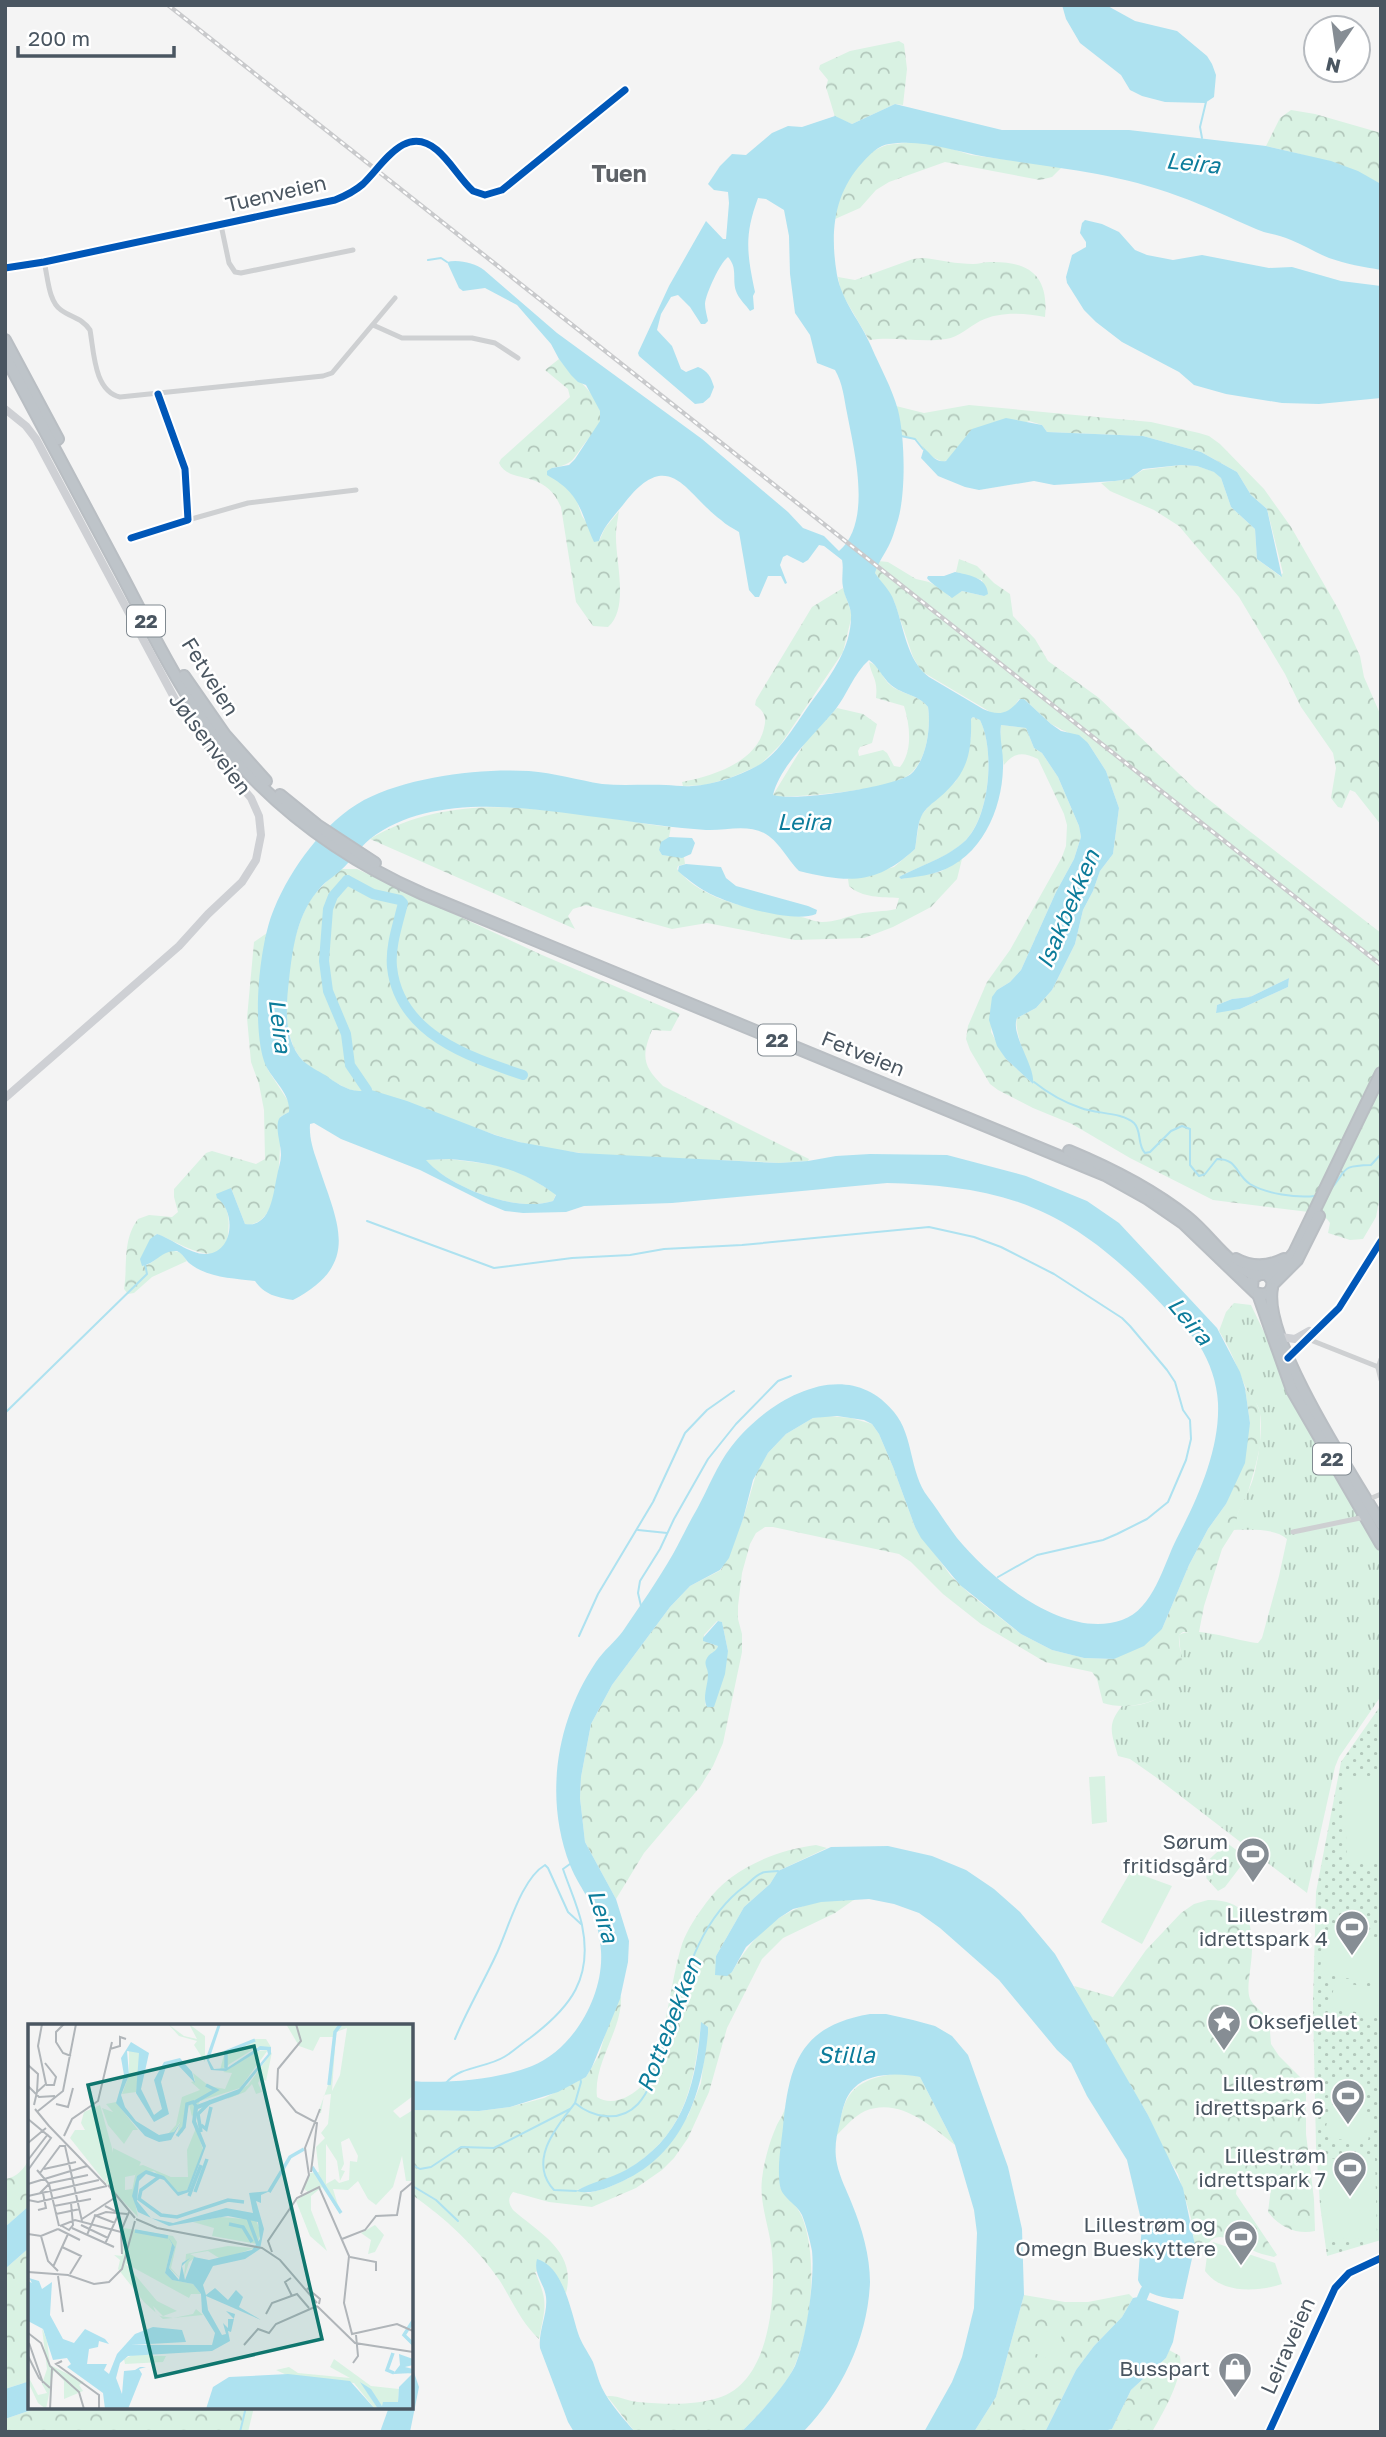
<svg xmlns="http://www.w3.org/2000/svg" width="1386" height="2437" font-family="'Golos Text',sans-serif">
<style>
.grass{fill:url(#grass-tufts)}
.forest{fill:url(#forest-crowns);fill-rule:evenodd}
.park{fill:url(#park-dots)}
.garden{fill:#d9f2e3}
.water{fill:#aee2f0;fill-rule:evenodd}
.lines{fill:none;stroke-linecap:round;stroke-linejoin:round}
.stream{stroke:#aee2f0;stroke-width:2}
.river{stroke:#aee2f0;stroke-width:10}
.highway-casing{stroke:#b9bec3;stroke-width:14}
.street{stroke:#ced0d2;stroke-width:5}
.secondary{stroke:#ced0d4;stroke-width:8}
.highway{stroke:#bec4c9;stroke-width:10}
.rail-casing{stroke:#c9cacc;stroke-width:4.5}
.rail{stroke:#fff;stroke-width:2;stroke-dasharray:5;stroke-linecap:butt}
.cycleway-casing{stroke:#fff;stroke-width:11}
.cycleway{stroke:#0057b8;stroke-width:7}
.labels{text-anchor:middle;stroke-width:5;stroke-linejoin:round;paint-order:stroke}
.shield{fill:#fff;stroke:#808990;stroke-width:2}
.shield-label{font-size:19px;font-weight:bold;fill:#4a5661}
.street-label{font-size:21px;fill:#4a5661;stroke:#fff}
.poi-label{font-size:21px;fill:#4a5661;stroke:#fff;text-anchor:end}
.water-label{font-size:23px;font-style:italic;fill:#0c7c9b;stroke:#fff}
.neighbourhood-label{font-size:23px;font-weight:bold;fill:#5f6368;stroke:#fff}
.inset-river{fill:none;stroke:#aee2f0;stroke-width:3.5}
.inset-road{fill:none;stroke:#b0b5b9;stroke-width:2}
.view{fill:#0f766e;fill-opacity:0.15;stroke:#0f766e;stroke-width:3.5}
.inset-edge{fill:none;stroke:#4a5661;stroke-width:3.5}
</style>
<defs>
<pattern id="grass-tufts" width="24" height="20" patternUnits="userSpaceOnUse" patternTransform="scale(1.75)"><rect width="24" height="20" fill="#d9f2e3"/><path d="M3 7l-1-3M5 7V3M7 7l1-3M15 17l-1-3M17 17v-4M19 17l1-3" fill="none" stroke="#b2c7bb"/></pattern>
<pattern id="forest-crowns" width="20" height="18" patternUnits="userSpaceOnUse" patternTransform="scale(1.75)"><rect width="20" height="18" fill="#d9f2e3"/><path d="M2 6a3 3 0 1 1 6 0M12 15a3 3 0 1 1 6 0" fill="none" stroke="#b2c7bb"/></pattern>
<pattern id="park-dots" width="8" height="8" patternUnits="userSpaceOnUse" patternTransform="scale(1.75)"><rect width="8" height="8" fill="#d9f2e3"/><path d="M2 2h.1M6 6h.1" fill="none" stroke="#b2c7bb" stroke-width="1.8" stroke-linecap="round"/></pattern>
</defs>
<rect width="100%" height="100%" fill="#f4f4f4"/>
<g class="grass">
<path d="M1234,1303l17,2 12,25 12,15 106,181v170l-42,61 -4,10 -28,126 -150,-115 -27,-19 -12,-3c-6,-22 -12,-31 4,-50 33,0 43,-10 60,-37l-3,-34c17,-10 59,7 79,8l4,-5 17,-62 8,-37c-11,-11 -37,-9 -53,-9 0,-17 14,-34 19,-51 5,-18 11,-52 6,-70 -3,-9 -11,-15 -14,-23 -8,-19 -15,-38 -26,-55l7,-19z"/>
<path d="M1227,1843l20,15 -22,29 -7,4 -11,-12 -4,-14z"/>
</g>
<g class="forest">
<path d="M899,41l5,3 3,25 -4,36 -8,-1 -43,20 -17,-7 -9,-30 2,-7 -9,-11 1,-4 30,-14z"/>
<path d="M1291,110l24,4 66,19v51c-37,-20 -75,-29 -115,-38l14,-28z"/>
<path d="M912,142l24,2 35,11 91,12 -10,10 -12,3 -95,-18 -56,20 -13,8 -16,18 -25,11c4,-28 21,-63 49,-73 8,-3 19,-2 28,-4z"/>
<path d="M924,258c16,2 33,6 49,6 6,0 11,-2 17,-2 40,-1 59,14 55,55 -21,-4 -45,-6 -65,4 -11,6 -21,16 -34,18 -26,4 -52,-3 -77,1l-28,-48 -3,-15 17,3 58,-21z"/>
<path d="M559,359c11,15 47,40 41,62 -1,7 -10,16 -15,22 -13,17 -11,21 -33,25l9,15 14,13 7,20 17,25 6,-13 14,-17c-1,8 -3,15 -3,23 -1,26 14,74 -8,93l-15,-1 -17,-24 -15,-95c-17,-40 -51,-21 -62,-44l2,-4 69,-62 -2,-8 -23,-19z"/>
<path d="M969,405l182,17 48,11 10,3 11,8 44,45 27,38 49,85 20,44 4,21 17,39v109l-26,-33 -5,-2 -8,18 -4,-1 -7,-9 5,-30 -3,-15 -32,-46 -16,-33 -46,-77 -60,-71 -25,-16 -44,-19 -9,-8 27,-4 15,-9 38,-5 16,1 18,6 6,6 10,29 24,22 2,30 23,17 3,-3 -16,-64 -16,-14 -14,-23 -36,-20 -58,-16 -96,-4 -5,-7 -13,-4 -86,41 -13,-6 -13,-16 -16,-4 -5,-30 28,7z"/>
<path d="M959,559l18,7 17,17 16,11 3,22 22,23 13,22 51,37 96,91 186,144v258l-5,26 -13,22 -13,1 -22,-7 2,-10 -3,-4 -10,-6 -104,-13 -83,-42 -58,-34 -39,-16 -35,-18 -8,-6 -20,-34 -4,-11 2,-13 19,-44 23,-32 52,-93 4,-11 1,-21 -3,-11 -26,-55c-15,-7 -24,-7 -34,6l-4,-21 1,-19 25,3 8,20 8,5 16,24 21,49 2,11 -7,22 -18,33 -35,78 -11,12 -13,8 -6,42 15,27 27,25c-3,-15 -20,-55 -16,-66l19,-10 16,-18 23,-46 8,-34 10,-19 7,-20 13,-17 6,-46 -13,-37 -18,-28 -37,-19 -27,-25h-5l-7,11 -6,3h-14l-71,-42 -8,-14 -19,-56 -19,-28 3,-12 10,1 28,17 13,3 13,7 8,8 12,-6 22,5 -2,-16 -26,-8zM1289,978l-1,9 -48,22 -24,3 1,-7 15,-6 18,-2z"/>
<path d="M843,588l9,27 -9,37 -62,92 -21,21 -30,13 -25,7 -22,1 -1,-4c31,-6 75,-20 82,-54 3,-11 0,-17 -9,-23l1,-5 56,-93z"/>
<path d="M869,662c11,4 12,13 19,21 12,12 29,10 40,24 3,20 -1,53 -18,67 -19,17 -106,22 -133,23l-4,-2 33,-54 31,-33 26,6 14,10 -5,19 -12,4 -2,4 1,5 24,-6 4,3 7,13 6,1c13,-16 10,-42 4,-61l-28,-8c2,-20 -4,-20 -7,-36z"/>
<path d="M973,717l7,3c15,29 10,95 -14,120 -18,18 -45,25 -67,37l2,2 39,-7 22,-13 -5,20 -26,28 -38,20 -29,11 -69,2 -88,-17 -35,6 -86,-24 -13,4 -5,7 7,13 -205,-90c81,-47 165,-31 253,-19 16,2 32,6 48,7l-2,10 -6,4 -4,9 3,5 22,2 1,7 -7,2 -1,3c28,35 83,41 124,48 7,1 13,5 21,5 13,0 24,-5 36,-8 13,-3 26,-2 38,-5l3,-11c-17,-1 -37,0 -50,-12l-1,-7 46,-12 21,-18 5,-32 8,-10 28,-26 15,-43v-19z"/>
<path d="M342,869h15l185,86 138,59 -9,17 -19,-1c-11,27 -9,36 11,56l146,73 -1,2 -29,2c-84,-6 -178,0 -260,-21 -52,-14 -100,-38 -151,-52 -12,5 -24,-3 -35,-9 -9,-6 -24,-13 -31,-21 -29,-33 -13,-121 6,-156 9,-15 21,-25 34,-35z"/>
<path d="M267,933l-8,54v29l9,54 22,34 -1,8 -9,5c0,24 4,113 -35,107l-14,-36 -8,15c7,11 6,20 5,32 -6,40 -53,4 -72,-1l-14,32c18,-3 18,-21 39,-13l6,8 -35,16 -18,16 -6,1 -4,-5c4,-25 -2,-48 14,-70l11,-4 23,2 6,-5 -4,-15v-8l32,-36 6,-2 44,13 9,-5 -1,-49 -5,-26 -8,-22 -4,-44 7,-76z"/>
<path d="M449,1159l55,7 26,12 26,16 -3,7c-37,12 -102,-13 -128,-41z"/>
<path d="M1245,1388l11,14 4,10v34l-4,18 -8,28 -10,21 -4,17 -12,19 -18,57 -5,26h-16l-4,3c-1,11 4,22 3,34 -3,32 -54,43 -79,34l-6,-24 -5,-7 -47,-10 -64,-38 -38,-30 -32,-32 -12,-8 -126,-27h-8l-9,6 -6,11 -8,29 -4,33v13l4,15v18l-19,91 -10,23 -13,21 -56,66 -28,46 -31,-57 -5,-44 1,-21 10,-53 21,-39 58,-78 20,-21 31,-16 22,-51 14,-48 11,-18 18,-19 27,-16 15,-2 23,2 21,6 7,10 14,33 22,60 36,49 19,18 51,40 31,16 32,8 30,1 48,-30 27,-64 19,-36 18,-25 24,-81zM717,1621l5,1 6,29 -23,55 6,-53 6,-2 1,-5 -14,-5v-6z"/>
<path d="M816,1845l11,3 -49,23 -8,13 -26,23 -28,49 16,16c28,-50 65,-75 123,-73l-20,14 -52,25 -21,21 -35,69 -18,64 -21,46 -14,20 -12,12 -26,18 -44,19 -43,-5 -36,-10c-6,7 -4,12 0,18 26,23 64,41 53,83l-16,-25 -15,4c14,31 10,35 4,67 -18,-17 -26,-37 -39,-58 -24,-35 -55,-63 -89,-87v-84l68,1 31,-4 34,-9 42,-21 13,-22 8,-27 14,-33c2,35 -28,67 -24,102 6,4 14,5 21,3 9,-2 20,-9 26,-17 22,-35 25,-98 38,-139 5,-14 15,-29 24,-41 24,-34 70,-53 110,-58zM701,2023l7,4 -7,56 -13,33 -59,62 -22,10 -19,5 -11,-3c17,-7 34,-11 50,-20 58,-35 67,-85 74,-147z"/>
<path d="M1208,1900c47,-1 47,34 42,71 -1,8 -3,20 0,28 3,7 14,14 19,20l2,25 8,12 27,27v51l8,65 1,32c-18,4 -35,-4 -47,-19l3,-24 -3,-6 -12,-4h-15l-4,7 -1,9 41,61 -3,2c-7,-2 -15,-3 -22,-7 -17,-7 -38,-26 -47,1l-10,-1 -4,-32 -13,-44 -16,-26 -14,-33 -61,-103 -13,-26 39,11 33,-47 35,-37 13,-9z"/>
<path d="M902,2073l18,4 35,68c-25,-20 -56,-48 -90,-34 -11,5 -21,17 -30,26 4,-9 5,-19 8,-28 8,-28 33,-33 59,-36z"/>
<path d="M785,2108l-5,79c6,10 18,19 22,30 16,40 10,108 -7,148 -8,20 -38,52 -54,67h-106l-28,-36c11,-1 20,5 31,6 27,2 54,4 80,-4 52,-15 58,-100 54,-145 -2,-25 -13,-49 -10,-74 2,-17 7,-36 14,-52 3,-7 7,-11 9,-19z"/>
<path d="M30,2159v46l-25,22v-48c13,-2 18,-10 25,-20z"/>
<path d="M30,2247v134l-25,8v-120z"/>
<path d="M1129,2294l4,4 -11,19 -28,29 -18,24 -31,62h-71l22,-35 28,-102 41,7h23z"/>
<path d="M1169,2350l11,6c4,21 -17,57 -28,76h-52l12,-3 19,-39 35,-32z"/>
<path d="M40,2407h214l-6,25h-243v-13z"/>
</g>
<path class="park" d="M1381,1705v535l-54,16 -7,-51 -4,-59 -3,-142 3,-112 25,-130z"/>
<g class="garden">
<path d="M1105,1776l2,46 -15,2 -3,-47z"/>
<path d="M1381,1776v87l-34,1 -3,-87z"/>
<path d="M1131,1871l41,15 -30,58 -41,-22z"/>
<path d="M1327,1931l54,10 -2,43 -60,-11z"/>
<path d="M1335,1981l46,9 -5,26 -46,-9z"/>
<path d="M1330,2108l43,9 -6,28 -43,-9z"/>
<path d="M1375,2157l2,81 -52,1 -2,-80z"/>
<path d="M1213,2242l62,21 7,21c-25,8 -60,10 -77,-13l2,-15z"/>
<path d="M1053,2327l9,6 -4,24 -5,4 -19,-8 -3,-7 5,-7z"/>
</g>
<g class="water">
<path d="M1062,5h44l29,16 42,10 30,25 5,8 4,11 -2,22 -9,6 -40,-1 -23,-6 -12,-6 -9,-15 -41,-32 -14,-24z"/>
<path d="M895,104l107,26h127l137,16 65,15 27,10 23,13v86c-17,-3 -35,-6 -52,-12 -13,-5 -25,-13 -38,-18 -11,-5 -24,-6 -35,-11 -26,-11 -52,-24 -78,-33 -64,-24 -125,-28 -191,-39 -36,-6 -62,-18 -98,-13 -10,1 -20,11 -26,18 -30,32 -33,72 -26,113 5,27 24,47 34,71 9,21 21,42 27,64 7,28 8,82 0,110 -3,9 -6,21 -11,29 -5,9 -9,14 -12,24 6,9 15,17 19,28 10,25 12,59 35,76l54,32c17,8 26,4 37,-10h4l27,25 10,7 18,4 9,8 18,28 13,37 -6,46 -13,17 -7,20 -10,19 -8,34 -23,46 -16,18 -19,10c-7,16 19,49 16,66l-27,-25 -9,-13 -8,-26 3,-23 5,-7 13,-8 11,-12 35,-78 18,-33 7,-22 -2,-11 -21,-49 -16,-24 -8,-5 -8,-20 -25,-3c-2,15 3,28 2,43 -1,42 -22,90 -65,104 -12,4 -25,5 -37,7l-2,-2c22,-12 48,-19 67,-37 24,-25 29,-90 14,-120l-7,-3 -2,2c1,35 -4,55 -31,78 -7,6 -15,11 -19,20 -4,9 -4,22 -6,32 -39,36 -66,34 -116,22 -11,-11 -21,-31 -35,-38 -18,-9 -40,-2 -58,-3 -32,-2 -63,-7 -94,-11 -74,-9 -177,-30 -242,20 -11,9 -18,21 -29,31 -6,6 -14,10 -20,17 -24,26 -28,59 -32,93 -3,25 -6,60 14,81 6,5 15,10 22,14 11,8 29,21 43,14l39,12 88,34 24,7 60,11 200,10 29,-2 28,-5 34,-2 77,1 79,21 61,25 32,22 98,105 23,44 5,16 5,35 -5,40 -19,41 -18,25 -19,36 -27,64 -18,17 -30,13 -30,-1 -32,-8 -31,-16 -61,-49 -39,-47 -6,-11 -22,-60 -14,-33 -7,-10 -8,-4 -27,-4 -24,2 -27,16 -18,19 -15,27 -10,39 -14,39 -9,12 -30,16 -20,21 -58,78 -21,39 -10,53 -1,21 5,44 31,57 13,42 -1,21 -8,37 -28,68 -6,10 -28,15 -48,15 -31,4 -68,-1v-29c34,3 89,-2 121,-15 42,-17 72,-71 69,-115 -1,-16 -6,-35 -12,-50 -6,-12 -14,-23 -19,-36 -26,-67 -14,-144 26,-203 8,-12 19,-20 27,-31 17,-25 35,-51 50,-77 8,-14 15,-30 24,-45 11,-20 20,-44 34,-62 37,-48 115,-94 163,-35 20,24 15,60 34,85 10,13 19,28 29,41 34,41 107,102 165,82 32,-11 41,-55 55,-82 21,-40 43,-89 41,-135 -1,-20 -8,-41 -19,-58 -5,-8 -13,-15 -20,-22 -45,-50 -96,-99 -161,-121 -41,-14 -87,-18 -131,-19l-215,20 -88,3 -18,6 -43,1 -18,-2 -19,-8 -66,-33 -79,-31 -27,-16 -4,1c-1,13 3,26 7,37 19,60 47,102 -24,139 -17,-3 -28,-5 -38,-19 -23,-3 -47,-3 -66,-18 -4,-4 -6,-9 -12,-12 -16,-1 -20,12 -35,15l-2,-7 10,-20 7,-5c16,5 33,21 50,20 27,-2 29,-43 10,-56l-1,-4 15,-6 14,36c26,4 28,-30 32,-48 1,-7 4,-14 4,-21 0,-11 -5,-23 -3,-33 1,-6 6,-7 11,-10 2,-20 -19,-33 -25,-51 -12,-37 -5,-117 10,-152 17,-41 50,-87 90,-109 44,-23 115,-32 165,-29 25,2 49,9 73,13 21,2 42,0 64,1 8,0 17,2 26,1 22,-1 46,-10 65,-20 23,-12 42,-48 58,-69 17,-23 36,-50 36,-80 1,-10 -7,-20 -8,-30 -2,-9 1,-18 -1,-27l-18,-14 -5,-1 -11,15 -5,3 -16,-8 -4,2 -3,8 7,18 -2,1 -4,-8h-13l-9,21h-4l-6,-7 -10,-58c-6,-4 -13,-7 -18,-12 -35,-26 -51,-74 -95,-19 -9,12 -23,25 -27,40l-5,1c-15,-33 -13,-48 -47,-67v-4l5,-3 17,-3 6,-6 25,-38v-10l-14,-26 -8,-3 -7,-7 -12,-16 -8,-15 -34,-39 -32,-17 -22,3 -4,-3 -12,-26c11,-3 28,1 37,8l73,63 145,106 86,73 15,16 21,8 15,15c34,-29 15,-101 8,-138 -3,-15 -4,-29 -12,-43l-18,-7 -7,-28 -15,-22 -5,-39 -1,-38 -5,-26 -18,-11 -8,-1c-14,38 -11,55 -3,94l-2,4 1,13 -4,2c-4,-6 -12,-13 -14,-20 -4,-12 2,-23 -8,-34 -8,6 -22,36 -23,47 0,5 2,12 3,17l-3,3h-4l-11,-17 -12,-12 -7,2 -10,17 -4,16 15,16 9,23 5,3 12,-5c10,4 13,10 16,20l-4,10 -7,6 -8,1 -56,-48 -1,-3 31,-67 37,-65 17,18h3l3,-36 -1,-11 -14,-2 -6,-6 12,-18 12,-12 14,1 26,-22 16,-7 14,1 33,-11 17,8zM869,660c9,6 13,17 22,25 12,10 27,9 37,22 3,20 -1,52 -17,67 -16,13 -118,28 -138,21 7,-30 43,-62 62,-85 12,-15 19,-37 34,-50zM449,1159c44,4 71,9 107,36l-3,6c-36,12 -103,-13 -127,-41z"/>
<path d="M1085,220l17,4 17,8 16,18 12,5 26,5 29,-5 67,13 23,-1 49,14 40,5v112l-62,6 -37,-1 -56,-9 -32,-9 -15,-13 -57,-30 -26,-20 -12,-12 -17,-27 -1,-6 6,-22 14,-8v-5l-6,-9 2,-10z"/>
<path d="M1006,418l36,7 5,7 96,4 58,16 36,20 14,23 16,14 15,68 -25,-18 -2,-30 -24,-22 -10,-29 -7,-6 -17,-6 -16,-1 -38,4 -14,10 -14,2 -61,4 -20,-4 -55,9 -14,-3 -27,-11 -17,-18 3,-10c7,6 11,15 22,13l26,-32z"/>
<path d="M955,572c13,3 32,5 33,22l-4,2 -22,-5 -10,7c-6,-5 -22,-15 -25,-20l1,-2h16z"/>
<path d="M669,837l23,1 3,5 -4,11 -9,4 -20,-3 -3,-5 2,-8z"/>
<path d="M686,864l35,3 5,11 10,8 72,20 9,4 -1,4c-23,10 -89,-10 -111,-23 -9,-5 -19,-13 -27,-20l1,-5z"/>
<path d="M1289,978l-1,9 -48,22 -24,4 1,-8 15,-6 18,-2z"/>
<path d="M718,1621l4,1 6,29 -3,23 -11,33h-7c-5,-10 1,-21 1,-33 0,-6 -5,-10 -1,-16 4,-7 9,-5 11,-12l-15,-5v-3z"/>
<path d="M888,1846l44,10 34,14 28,19 26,23 35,42 93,161 35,73 12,57 -12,54c-17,0 -40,-4 -45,-19l4,-56 -15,-64 -40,-64 -16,-33 -14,-13 -58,-70 -59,-52 -21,-15 -25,-9 -25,-5 -48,3 -28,7 -14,9 -33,29 -14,25 -5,4 -12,-1 1,-19 28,-49 26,-23 8,-13 53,-24z"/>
<path d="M870,2014h16l27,6 22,6 17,10 16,19 40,112 14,62 2,66 -28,102 -22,35h-50l28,-50 10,-25 12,-49 3,-75 -3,-23 -19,-65 -35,-68c-19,-4 -51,-5 -66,11 -9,8 -12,23 -14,34 -4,15 -6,27 -3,42 3,14 10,27 15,40 10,24 18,52 18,78 -2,55 -28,110 -66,149l-63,1c17,-16 44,-46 54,-66 11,-25 20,-87 17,-115 -2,-11 -6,-26 -10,-36 -5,-11 -20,-17 -22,-29 -3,-18 1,-41 3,-59 6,-63 17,-101 87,-113z"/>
<path d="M701,2022l7,5v6c-6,62 -25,120 -85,148 -15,7 -31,14 -47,10 15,-9 34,-12 50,-21 58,-33 70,-86 75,-148z"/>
<path d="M30,2205v42l-25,22v-42z"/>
<path d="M537,2259c26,7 34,52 41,74 3,10 10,19 15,29 3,8 5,18 9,26 8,16 21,30 33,44h-61l-6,-10 -28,-74c-2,-17 8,-34 6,-51 -2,-15 -13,-23 -9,-38z"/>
<path d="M1138,2297l41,14 -6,31 -7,16 -35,32 -19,39 -12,3h-55l31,-62 18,-24 28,-29 11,-19z"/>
<path d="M411,2364l8,23 -9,45h-30l9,-25h22z"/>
<path d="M30,2381v26h10l-35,12v-30z"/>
</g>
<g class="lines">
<g class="stream">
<path d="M1202,138l-2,-11 6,-25"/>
<path d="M428,260l13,-2 6,4"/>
<path d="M901,436l14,3 8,10"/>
<path d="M1034,1082c15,12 29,20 47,26 15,6 41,4 53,15 8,8 3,22 11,30l5,-1 21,-21 11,-5 8,3v36l9,11 6,-2 12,-15c21,0 18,15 33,25 17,10 46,14 65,12"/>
<path d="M1329,1191c20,-22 9,-25 42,-26l10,-11"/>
<path d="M367,1221l127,47 78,-10 58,-3 34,-6 78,-4 187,-18 45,10 27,10 53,27 68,44 8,8 37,44 8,12 8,28 7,10 1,19 -5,21 -18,42 -21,17 -30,15 -14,6 -66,15 -39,22"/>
<path d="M5,1413l142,-139 -2,-10"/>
<path d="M638,1530l29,3"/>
<path d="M641,1606l-3,-13 2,-12 20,-32 14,-30 34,-60 28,-35 42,-43 13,-5"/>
<path d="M579,1636l19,-42 55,-92 32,-69 22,-23 27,-19"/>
<path d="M455,2039c12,-29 28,-56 41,-84 12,-25 25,-76 49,-90l3,3 20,44 13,12"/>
<path d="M580,2078l1,4 -6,21c18,15 45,20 63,1 13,-14 18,-36 24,-54 19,-56 32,-127 83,-164 5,-4 11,-11 17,-13 4,-2 11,-1 16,-2"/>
<path d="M446,2083c14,-17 40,-15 58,-26 9,-5 17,-13 26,-19 41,-31 63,-60 52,-113 -4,-19 -13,-38 -19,-56l7,-5"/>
<path d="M575,2103c-18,23 -48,58 -21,87l22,1"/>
<path d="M411,2164l9,5 11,-2 30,-20 33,1 76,-39"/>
<path d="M411,2185l25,15 22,21"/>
<path d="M240,2432l6,-25"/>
</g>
<g class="river">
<path d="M347,880l26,14 27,6 3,3c-5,21 -13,43 -11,64 7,67 77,90 131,108"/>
<path d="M347,880l-14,16 -5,13 -4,52 4,30 18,43 4,31 17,25"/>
<path d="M1142,2298l3,-7"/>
</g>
<g class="highway-casing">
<g id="highway">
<path d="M5,340l53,99"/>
<path d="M5,356c38,70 75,140 112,210 24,45 46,92 74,135 57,87 137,151 232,193l682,281 43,24 35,24 73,70c10,4 18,-2 16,-13l-5,-6h-7l-7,4 -1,9"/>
<path d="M184,676l41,59 41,46"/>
<path d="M280,795l37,30 58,38"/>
<path d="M1069,1151c41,17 83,38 118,66 25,20 38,47 69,58"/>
<path d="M1236,1259c16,9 32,8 48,0"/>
<path d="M1267,1274l16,-8 11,-13 87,-180"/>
<path d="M1273,1284l24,-24 22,-44"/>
<path d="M1272,1288c-10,51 81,189 109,236"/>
<path d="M1258,1294l34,96 89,154"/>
</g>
</g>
<g class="street">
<path d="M221,225l8,38 6,9 6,1 112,-23"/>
<path d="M44,262c4,14 4,39 17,48 11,8 21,8 29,20 4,22 4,61 30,67l203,-21 9,-3 63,-75"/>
<path d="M5,268l39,-6 291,-62c10,-4 20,-9 28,-16 20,-19 42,-61 74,-34 14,12 23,29 36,41l12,4 17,-5 123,-100"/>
<path d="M373,325l29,13h70l23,5 23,15"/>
<path d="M188,520l60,-17 108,-13"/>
<path d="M131,538l57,-18 -3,-51 -27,-75"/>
<path d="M1313,1341l68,27"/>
<path d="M1381,1359l-3,9 3,12"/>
<path d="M1374,1497l7,-3"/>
<path d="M1293,1532l72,-15"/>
<path d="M1269,2432l66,-144 14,-15 32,-15"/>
</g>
<g class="secondary">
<path d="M5,409l21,17 10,13 141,264 30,43 44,52 8,18 2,19 -5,25 -14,22 -34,32 -29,32 -174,152"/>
<path d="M1281,1337l14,2 14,-8"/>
<path d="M1288,1358l51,-50 42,-67"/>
</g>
<use href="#highway" class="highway"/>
<g class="rail-casing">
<path id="rail" d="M168,5l1213,960"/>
</g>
<use href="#rail" class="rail"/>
<g class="cycleway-casing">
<g id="cycleway">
<path d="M5,268l39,-6 291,-62c10,-4 20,-9 28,-16 20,-19 42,-61 74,-34 14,12 23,29 36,41l12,4 17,-5 123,-100"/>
<path d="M131,538l57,-18 -3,-51 -27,-75"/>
<path d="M1288,1358l51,-50 42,-67"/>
<path d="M1269,2432l66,-144 14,-15 32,-15"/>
</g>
</g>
<use href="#cycleway" class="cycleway"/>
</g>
<defs>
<g id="stadium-pin" transform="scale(1.75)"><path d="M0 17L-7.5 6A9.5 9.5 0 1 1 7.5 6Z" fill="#868d94" stroke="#fff"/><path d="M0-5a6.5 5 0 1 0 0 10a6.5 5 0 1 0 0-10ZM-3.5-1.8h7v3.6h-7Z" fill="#fff"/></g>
<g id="sight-pin" transform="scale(1.75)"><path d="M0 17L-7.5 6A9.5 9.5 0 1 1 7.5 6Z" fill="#868d94" stroke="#fff"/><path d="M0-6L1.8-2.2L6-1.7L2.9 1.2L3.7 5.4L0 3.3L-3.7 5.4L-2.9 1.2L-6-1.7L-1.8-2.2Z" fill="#fff"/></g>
<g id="shop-pin" transform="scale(1.75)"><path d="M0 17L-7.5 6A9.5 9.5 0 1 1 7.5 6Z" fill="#868d94" stroke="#fff"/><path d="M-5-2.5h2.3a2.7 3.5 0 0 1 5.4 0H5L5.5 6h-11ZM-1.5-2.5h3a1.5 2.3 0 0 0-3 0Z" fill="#fff"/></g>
</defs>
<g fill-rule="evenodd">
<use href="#stadium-pin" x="1253" y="1854"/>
<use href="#stadium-pin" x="1352" y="1927"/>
<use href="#sight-pin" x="1224" y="2022"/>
<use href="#stadium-pin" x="1348" y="2096"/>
<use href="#stadium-pin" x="1350" y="2168"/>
<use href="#stadium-pin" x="1241" y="2237"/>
<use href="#shop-pin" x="1235" y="2369"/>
</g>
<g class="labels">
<g class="shield">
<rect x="127" y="605.5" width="38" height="31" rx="5"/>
<rect x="758" y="1024.5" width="38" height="31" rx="5"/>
<rect x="1313" y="1443.5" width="38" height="31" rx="5"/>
</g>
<g class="shield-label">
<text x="146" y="628">22</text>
<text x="777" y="1047">22</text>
<text x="1332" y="1466">22</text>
</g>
<g class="street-label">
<text transform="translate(276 194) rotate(-13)" y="7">Tuenveien</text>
<text transform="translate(210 677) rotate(58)" y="7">Fetveien</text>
<text transform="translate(210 744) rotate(53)" y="7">Jølsenveien</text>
<text transform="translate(863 1054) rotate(22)" y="7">Fetveien</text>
<text transform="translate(1288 2346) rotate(-66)" y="7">Leiraveien</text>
</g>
<g class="poi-label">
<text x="1228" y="1849">Sørum<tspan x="1228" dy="24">fritidsgård</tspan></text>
<text x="1328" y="1922">Lillestrøm<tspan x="1328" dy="24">idrettspark 4</tspan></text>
<text x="1248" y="2029" text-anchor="start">Oksefjellet</text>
<text x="1324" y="2091">Lillestrøm<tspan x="1324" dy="24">idrettspark 6</tspan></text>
<text x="1326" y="2163">Lillestrøm<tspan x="1326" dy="24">idrettspark 7</tspan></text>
<text x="1216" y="2232">Lillestrøm og<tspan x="1216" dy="24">Omegn Bueskyttere</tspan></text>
<text x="1210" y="2376">Busspart</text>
</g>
<g class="water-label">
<text transform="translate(1193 163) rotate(6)" y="8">Leira</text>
<text x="804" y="830">Leira</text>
<text transform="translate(1068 909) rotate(-67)" y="8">Isakbekken</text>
<text transform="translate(280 1026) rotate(83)" y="8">Leira</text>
<text transform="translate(1190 1321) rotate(50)" y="8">Leira</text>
<text transform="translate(603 1916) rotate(73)" y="8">Leira</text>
<text transform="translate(669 2025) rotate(-69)" y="8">Rottebekken</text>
<text x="846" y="2063">Stilla</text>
</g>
<g class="neighbourhood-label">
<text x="619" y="182">Tuen</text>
</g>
</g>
<g transform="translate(28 2024)">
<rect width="385" height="385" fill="#f4f4f4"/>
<path d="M85,124l28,14 -6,13 -10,2v13l7,-1 6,28 -32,-34z" fill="#d9f2e3"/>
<path d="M140,0l16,12 13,3 -8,-15 16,12v26l-11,-17 3,-4 -18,-5zM258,0h127v72l-20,15 7,7 13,-8v71h-7l-4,-25 -9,31 -17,18 -8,-6 -10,-18 -10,9 -15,-1 8,26 -19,-28 -11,9v14l16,41 -17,-15 -14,-35 12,-9 -4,-3 6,-16 9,-1 -3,-25 9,-9 -4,-5 7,-9 3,-30 -7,1 -3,18h-3l14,-39 1,-37h-13l-7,14 -14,-5zM319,4l-7,47 -8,16 4,-59zM321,114l9,18 -1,6 -7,-1 -1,19 -10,3 -4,-4 -9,5v-40l11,17 3,20 5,-10 -4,-1 3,-6 -3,-22zM227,15h11l5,8h-14l-37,23 5,-19zM101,25l10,3v19l-3,21 -14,2 7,-19zM240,26l-28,38 -40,13 -8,16 -3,-13 -6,28 -11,8 5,-4 3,-14 -6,10 -7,3 9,-10 6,-28 18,-7 -9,-8 4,-1 -2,-8 16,13 16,3 7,-16 -9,-1 35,-21zM244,28l-6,29 -5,-3 -3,5 4,9 -6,2 -4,-10 -7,8 -18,7 21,-14zM88,78l22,28h-5l-9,14 -16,-19 -6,-17 11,4 -7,-8zM168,104l7,22 -16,40 -9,2 -24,-21 -17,5 -3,31 -3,-11 6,-30 6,-1 28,12h17l-1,-27zM193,193l35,3 5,13 -4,11 -45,-8 2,-8 -21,-6zM347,201l9,10 -9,17 -7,2 3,-14 -10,-7zM96,204l49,8 4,6 -6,26 11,12 -13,-12 6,-21 -6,-8 3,5 -7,29 7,7 21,4 8,10h-10l-2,4 -64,-35 32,38 20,10 -14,5 -10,-10 3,7 4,3 13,2 20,-4 3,-5 7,6 -40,4 -19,-17 -26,-33 2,-9 -6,-5 8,1zM200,222l26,2 -25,9 -10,1 -11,-7 -18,3 6,3 -7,5 -5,16 2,-24zM14,304l5,13 3,24 34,17 -5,3 4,6 -19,8v-18l-10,-11 -8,39 -8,-6 -10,-21v-6l10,19 9,-2 -5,-9 5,-15zM111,328l15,4h12l-3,6 -38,2 -1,-5zM306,335l37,27 28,3 -1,13 -16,4 -21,-24 17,27h-3l-21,-26 -63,-6 -15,-7 13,-3 9,6 52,5 -20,-11z" fill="#d9f2e3" fill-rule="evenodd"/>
<path d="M72,81l12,43v17l-7,17 -35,-44 5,-8h10l-4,-7 3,-11z" fill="#d9f2e3"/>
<path d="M76,124l7,15 -14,4 -2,-10 -8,2 -2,-7 8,-2 1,6v-6z" fill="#d9f2e3"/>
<path d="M190,0h3l-12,36 5,9 13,-1 33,-22 11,1v7l-32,40 -41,15 -2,12 10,25 -17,46 -11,4 -14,-16 -18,-6 -7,7 -2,20 14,17 22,5 53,-15 27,5 -4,-20 21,-2 -9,4v8l-5,-2 8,28 -4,20 -15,10 -32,7 -10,19 3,10 9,-7 13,12 8,-10 7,7 -4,10 22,13 -55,-24 2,14 14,25 4,-1 -3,-11 5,5v-9h6l-8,-8 9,3 -4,18 -3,-1 2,10 -18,10 -84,5 -8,7 -4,15 6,16 2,-23 11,-1 5,-3h6l-7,2 3,5 -14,35h-23l-2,-16 -36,-26 4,-3 -4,-6 -14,2 -10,-31 -15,-8v-40l4,2 -3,-5 10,3 3,8 10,-7 -2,33 13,24 11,4 11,-14 20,10 4,5 -10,-3 -1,6 -9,2 -2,15h20l-3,6 5,4 8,-20 18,-20 18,-7 29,3 4,12 -55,3h81l3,-12 -13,-21 -1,-18 -8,-10 -21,-4 -7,-7 7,-29 -4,-7 7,10 -6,21 10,12 3,-17 8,-5 -8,8 3,14 9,-23 15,3 43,-10 8,-11 -2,-17 -30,-6 -59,10 -31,-14 -6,-16 5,-20 9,-6 18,6 14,16 9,-2 16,-42 -11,-26 2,-16 45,-17 29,-35 -1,-4h-7l-34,21 -15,-1 -5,-12zM103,18l18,11 -8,36 13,26 8,-6 -8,-29 10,-18 16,-4 12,14 3,11 -18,-19 -11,3 -5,15 8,32 -15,8 -18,-29 3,-40 -12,-2 2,24 -8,20 4,12 11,14 23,14 15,-3 7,-10 -10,18 -12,2 -14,-6 -29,-33 8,-28 -3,-17zM371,330l14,5v6l-8,2 8,2 -1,40h-34l-18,-27 11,7 11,17 1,-4h15l1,-15 14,-14 -20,1 7,-9zM260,350l62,7 25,28h-169l7,-22 16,-10z" fill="#aee2f0"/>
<path class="inset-river" d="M198,44v-16l29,-12M301,61l6,-53 6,-8M167,78l21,-12 -10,-5M173,101l5,4 5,-22M173,108l-3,-18 13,-13M149,112l7,-9 3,-23 6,-2 3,4M284,143l29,46M131,153l-18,13 -2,9 22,16 16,2 51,-17 16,2M167,168l12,-33M241,168l21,-35 14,-8M161,172l12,-31M220,194l10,27M201,200l14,3 9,15M107,207l33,6M385,297l-9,14 9,9M365,329l-6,17 7,3"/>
<path class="inset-road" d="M36,0l-8,8v10l7,11 8,3M268,0l5,17 -23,28 -1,20 19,23 21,11 -6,49M82,25l10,-3v-9l6,2M17,39l11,14 -2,8h-8M0,41l10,9 -1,18M0,62l11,11 16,-1M28,80l12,3 5,-19M6,81l3,-13 9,-8 -8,-38 4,-22M7,85l14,17M10,87l25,-20 13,-67M0,95l23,19 -23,32M21,102l57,59M36,112l8,-17 26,-18 14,-59M0,119l18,-15M0,136l20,-26M16,145l32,-7M9,146l12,14 10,42M12,149l20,-27h5l17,75M0,160l59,-18M80,161l27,33M12,169l10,-10 38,-8M273,170l8,-19 -4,-27 15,-39M0,172l71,-16M0,176l10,2 69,-16M26,182l37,-7M77,182l14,7 -14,31M10,186l8,-2 -3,-15M28,190l24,-5M66,191l21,8M54,195l34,-22M108,195l21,9 105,20 18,12 37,43M53,201l27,13M32,202l15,-6 46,12M34,202l7,4 4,-5 -2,-22M44,204l42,19M30,205l22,11M0,210l13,2 17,-7M59,211l8,-19 11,-4 21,2M13,212l7,25 10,10M314,215l23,-9 11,-14 21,-1 4,-23 12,-10M34,223l19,9 -11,18M244,228l-4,-11 29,-43 22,-11 30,69 -5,47 8,31 45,-10 16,7M94,230l-1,-23 8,-19M322,233l26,5v9M25,243l15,-33M0,248l40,3 26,9 15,-2 13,-13 13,-48M30,252l5,36M263,254l-6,4 7,14M279,264l13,11 -1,5M289,282l38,37 58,9M238,290l6,-11 25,-9 12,14M0,309l13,10 9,23 29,26 5,17M1,319l14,40M216,321l14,-16 11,4 7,-9 41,-18M0,332l11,22 11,10M34,337l-6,3 43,31v14M325,339l5,-7 -2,-21M22,385l2,-41"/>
<path class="view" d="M226,22l68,293 -166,38 -68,-292z"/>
<rect width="385" height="385" class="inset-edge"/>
</g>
<rect width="1386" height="2437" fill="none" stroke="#4a5661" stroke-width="14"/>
<g transform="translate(1337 49) rotate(193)"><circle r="33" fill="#ffffff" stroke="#b7bbc0" stroke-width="2"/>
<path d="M0-5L12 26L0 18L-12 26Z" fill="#868d94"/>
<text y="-10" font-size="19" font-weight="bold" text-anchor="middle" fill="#4a5661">N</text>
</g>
<path d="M18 46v10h156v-10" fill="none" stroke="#4a5661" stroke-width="3.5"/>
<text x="28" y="46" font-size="21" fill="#4a5661" stroke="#ffffff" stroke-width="5" paint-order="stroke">200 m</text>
</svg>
